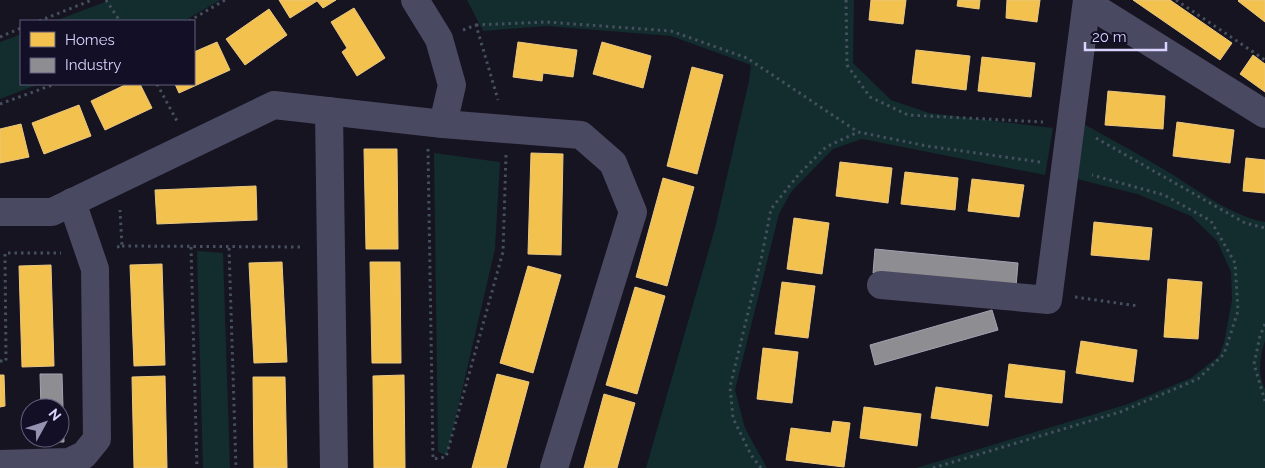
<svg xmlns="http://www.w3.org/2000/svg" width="1265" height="468" font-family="Raleway,sans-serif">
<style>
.green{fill:#132c2d}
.homes{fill:#f2c14e;stroke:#eac783}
.industry{fill:#8d8d92;stroke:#a4a2b3}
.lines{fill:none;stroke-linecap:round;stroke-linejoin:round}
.path{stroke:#44505f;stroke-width:3;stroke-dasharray:2.5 4;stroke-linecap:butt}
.minor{stroke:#4a4962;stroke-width:28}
</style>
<rect width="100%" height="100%" fill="#161421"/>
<g class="green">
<path d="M110,0h110l-36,21h-129z"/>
<path d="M467,0h387l-1,63 38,37 38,13 124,15 -8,47 -183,-36 -29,10 -42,43 -12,22 -44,176 10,38 22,40h-121l69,-240 34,-147 2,-16 -80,-29 -125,-10 -63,5z"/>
<path d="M21,34v50h18l-39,15v-57z"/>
<path d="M1082,123c30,17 61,33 91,52 28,17 59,41 92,47v119c-5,15 -8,33 0,48v79h-349l212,-64 63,-26 28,-22 5,-13 8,-43 -1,-28 -14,-31 -26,-25 -54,-22 -60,-15z"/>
<path d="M434,153l66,9 -5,87 -48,206 -9,-3z"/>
<path d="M197,251l26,2 7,215h-27z"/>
</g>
<g class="homes">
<path d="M279,0h57l-13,8 -6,-7 -27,17z"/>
<path d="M871,0h35l-3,24 -34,-4z"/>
<path d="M958,0h22l-1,9 -22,-3z"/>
<path d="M1007,0h33l-3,22 -31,-4z"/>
<path d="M1133,0h37l62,43 -12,17z"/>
<path d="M1239,0h26v22l-27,-21z"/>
<path d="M354,8l31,50 -28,18 -15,-24 5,-4 -16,-26z"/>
<path d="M269,9l18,26 -42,30 -19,-26z"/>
<path d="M217,42l13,28 -51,23 -4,-9h19v-32z"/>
<path d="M518,42l59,8 -4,27 -30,-4 -1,8 -29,-4z"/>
<path d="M602,42l49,14 -8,32 -50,-14z"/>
<path d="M916,50l54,6 -4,34 -54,-7z"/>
<path d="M1253,55l12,9v28l-25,-18z"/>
<path d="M982,57l53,6 -4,34 -53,-6z"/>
<path d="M692,67l31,8 -26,99 -30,-8z"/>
<path d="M127,84h13l12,24 -47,22 -14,-29z"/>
<path d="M1108,91l57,5 -2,33 -58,-4z"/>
<path d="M79,105l12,31 -47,18 -12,-31z"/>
<path d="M1177,122l57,8 -4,33 -57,-7z"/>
<path d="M21,124l8,33 -29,6v-34z"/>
<path d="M364,149h33l1,100h-32z"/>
<path d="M531,153l32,1 -2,101 -33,-1z"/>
<path d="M1246,158l19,2v33l-22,-2z"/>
<path d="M840,162l52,6 -4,35 -52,-7z"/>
<path d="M905,172l53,6 -3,32 -54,-6z"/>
<path d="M663,178l31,9 -27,99 -31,-9z"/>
<path d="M972,179l52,6 -5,32 -51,-6z"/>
<path d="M256,186l1,34 -100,4 -2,-34z"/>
<path d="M794,218l35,5 -7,51 -35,-5z"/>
<path d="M1094,222l58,6 -3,32 -58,-5z"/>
<path d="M282,262l5,100 -33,1 -5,-100z"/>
<path d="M370,262h30l1,101h-29z"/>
<path d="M162,264l3,101 -31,1 -4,-101z"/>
<path d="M51,265l3,101 -32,1 -3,-101z"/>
<path d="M528,266l33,9 -28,98 -33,-10z"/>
<path d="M1168,279l34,3 -4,57 -34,-2z"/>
<path d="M782,282l33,4 -7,52 -33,-4z"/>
<path d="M635,287l30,9 -28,98 -31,-9z"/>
<path d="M1081,341l56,9 -4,32 -57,-9z"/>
<path d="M763,348l35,4 -6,51 -35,-4z"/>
<path d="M1009,364l56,7 -3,32 -57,-6z"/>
<path d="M497,374l32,8 -23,86h-34z"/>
<path d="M0,375h4l1,31 -5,1z"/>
<path d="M404,375l1,93h-31l-1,-92z"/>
<path d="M165,376l2,92h-33l-2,-91z"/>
<path d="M253,377h32l2,91h-33z"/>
<path d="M936,387l56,8 -4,31 -57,-8z"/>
<path d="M604,394l31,9 -18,65h-33z"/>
<path d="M864,407l57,7 -4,32 -57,-8z"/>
<path d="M833,421l17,2 -6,44 -58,-7 5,-32 40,5z"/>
</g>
<g class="industry">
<path d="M875,249l143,14 -2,24 -143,-14z"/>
<path d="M992,310l6,20 -123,35 -5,-20z"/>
<path d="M40,374h22l2,68h-22v-4h18v-30h-19z"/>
</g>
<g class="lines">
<g class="path">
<path d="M106,0l14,21"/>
<path d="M846,0l1,65 23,32 38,18 135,7"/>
<path d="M1176,0l89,60"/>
<path d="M39,21l53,-21"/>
<path d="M189,21l36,-21"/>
<path d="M476,25l70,-3 125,9 76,27 111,74 69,14 113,16"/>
<path d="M463,30l13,-5 22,75"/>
<path d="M0,37l21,-9"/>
<path d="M157,84l20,37"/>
<path d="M0,104l55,-20"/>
<path d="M1096,138l149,85 20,5"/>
<path d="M428,149l5,310 13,-2 57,-205 3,-97"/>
<path d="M122,246l182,1"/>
<path d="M117,247l5,-1 -2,-36"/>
<path d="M191,247l6,221"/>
<path d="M229,248l7,220"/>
<path d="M1075,297l63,9"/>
<path d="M1265,324l-5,12 -6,28 11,37"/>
<path d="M0,361h6l-1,-108h56"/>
<path d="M761,468l-10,-13 -18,-37 -3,-31 32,-132 9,-46 28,-35 27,-27 32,-15"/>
<path d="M933,468l187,-56 78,-33 26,-25 14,-43 -3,-48 -24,-42 -47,-26 -72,-20"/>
</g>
<g class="minor">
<path d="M415,0l24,39 13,46 -9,39"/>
<path d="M1087,3l178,111"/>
<path d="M329,111l5,357"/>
<path d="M0,212h52l222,-107 169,19 138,11 32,28 20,49 -79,256"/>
<path d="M881,285l167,15 39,-300"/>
<path d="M0,464l69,-2 15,-7 13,-16 -2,-170 -23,-67"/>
</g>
</g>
<rect x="20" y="20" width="175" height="65" fill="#130f26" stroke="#625e7d"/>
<rect x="30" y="32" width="25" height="15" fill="#f2c14e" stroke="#625e7d"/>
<text x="65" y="45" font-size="15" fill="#d9d4ff">Homes</text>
<rect x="30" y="58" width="25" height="15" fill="#8d8d92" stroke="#625e7d"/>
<text x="65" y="70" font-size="15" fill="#d9d4ff">Industry</text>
<g transform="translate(45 423) rotate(50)"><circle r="24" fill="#130f26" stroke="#625e7d"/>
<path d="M0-4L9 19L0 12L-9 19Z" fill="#9591b1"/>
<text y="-8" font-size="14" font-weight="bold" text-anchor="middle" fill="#d9d4ff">N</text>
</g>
<path d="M1085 42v8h81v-8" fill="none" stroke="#d9d4ff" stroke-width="2.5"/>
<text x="1092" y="42" font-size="15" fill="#d9d4ff" stroke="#130f26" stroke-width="4" paint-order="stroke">20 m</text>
</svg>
